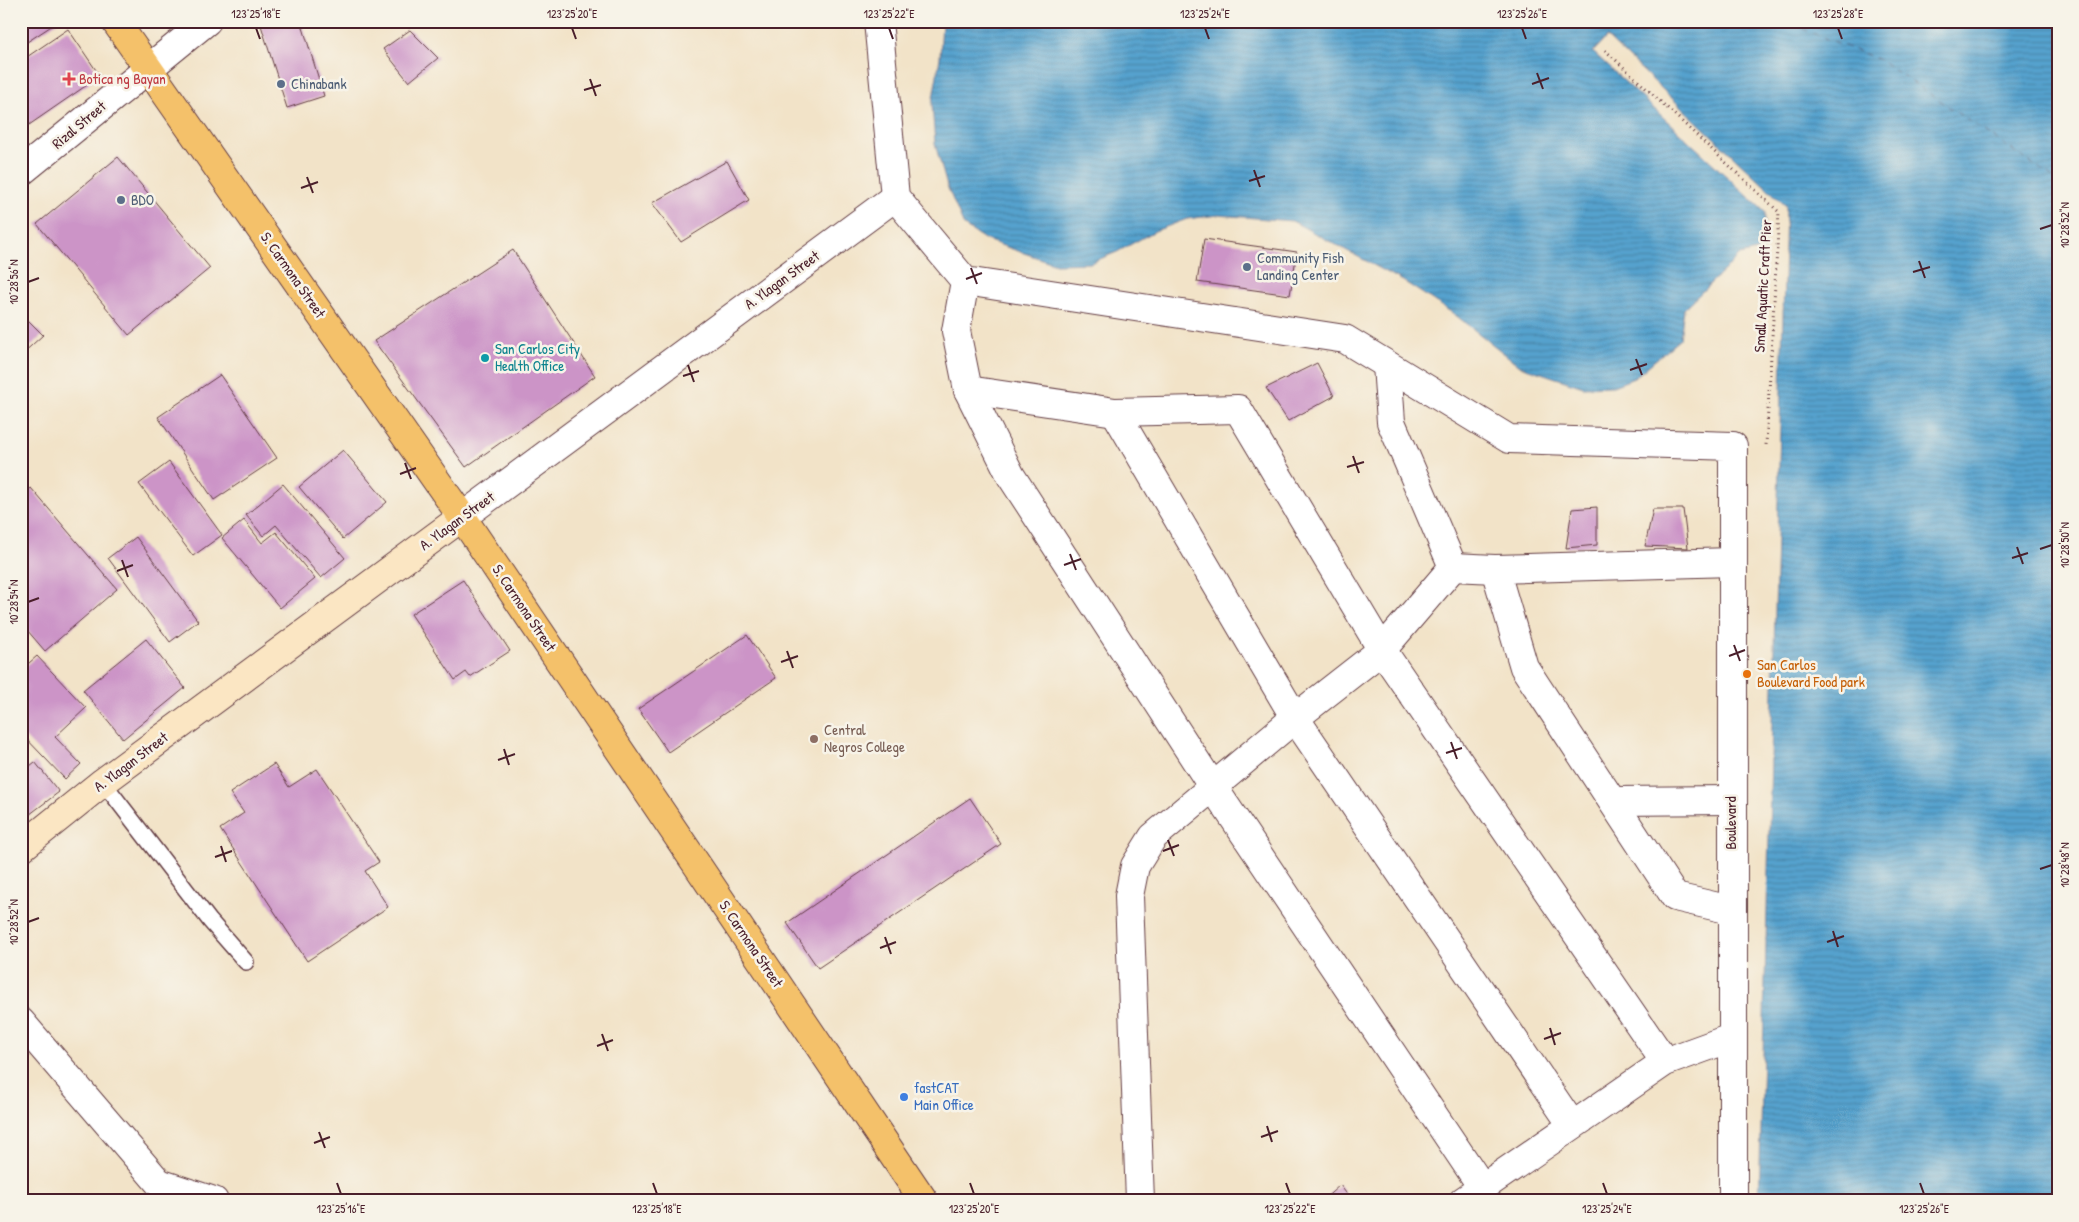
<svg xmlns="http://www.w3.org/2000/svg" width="2079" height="1222" font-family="'Patrick Hand',sans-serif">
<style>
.water{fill:url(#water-rules);stroke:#50607c}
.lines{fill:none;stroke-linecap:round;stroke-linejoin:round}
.ferry{stroke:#4e536c;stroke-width:1;stroke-dasharray:6 5;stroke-linecap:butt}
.building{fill:#cc94c7}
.lane-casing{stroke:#633c43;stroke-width:18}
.street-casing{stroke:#633c43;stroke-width:30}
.secondary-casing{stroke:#633c43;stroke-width:30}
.highway-casing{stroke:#633c43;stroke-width:30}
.path{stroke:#633c43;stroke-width:3;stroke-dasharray:1 4;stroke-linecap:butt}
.lane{stroke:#fff;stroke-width:15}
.street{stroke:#fff;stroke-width:28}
.secondary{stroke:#fbe6c3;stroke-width:28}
.highway{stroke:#f4c16a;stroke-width:28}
.ticks{fill:none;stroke:#4a1f2b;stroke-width:2}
.health-dot{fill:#e0444e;stroke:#f7f3e8;stroke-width:2}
.service-dot{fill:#5c6f8a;stroke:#f7f3e8;stroke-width:2}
.culture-dot{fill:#0f9aa8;stroke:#f7f3e8;stroke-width:2}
.food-dot{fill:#e8710a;stroke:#f7f3e8;stroke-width:2}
.education-dot{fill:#8d6e63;stroke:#f7f3e8;stroke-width:2}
.shop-dot{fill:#3f7fe0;stroke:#f7f3e8;stroke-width:2}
.labels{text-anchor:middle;stroke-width:5;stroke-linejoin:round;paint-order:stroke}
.health-label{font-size:15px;fill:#be3a42;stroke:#f7f3e8;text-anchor:start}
.service-label{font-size:15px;fill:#4e5e75;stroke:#f7f3e8;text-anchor:start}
.street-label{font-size:15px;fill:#4a1f2b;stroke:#f7f3e8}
.culture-label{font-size:15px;fill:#0d838f;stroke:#f7f3e8;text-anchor:start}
.food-label{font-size:15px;fill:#c56008;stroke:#f7f3e8;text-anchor:start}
.education-label{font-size:15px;fill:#785e54;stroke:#f7f3e8;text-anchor:start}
.shop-label{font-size:15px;fill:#366cbe;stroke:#f7f3e8;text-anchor:start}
.neatline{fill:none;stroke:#4a1f2b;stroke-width:2}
.ticks-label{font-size:12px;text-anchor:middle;fill:#4a1f2b}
</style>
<defs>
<pattern id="water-rules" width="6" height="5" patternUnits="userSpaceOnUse" patternTransform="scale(1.25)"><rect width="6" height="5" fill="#55a2ce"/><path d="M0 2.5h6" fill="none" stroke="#4883a7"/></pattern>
</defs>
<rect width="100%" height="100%" fill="#f7f3e8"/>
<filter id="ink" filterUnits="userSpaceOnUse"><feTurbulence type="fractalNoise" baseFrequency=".02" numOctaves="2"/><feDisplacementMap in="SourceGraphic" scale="10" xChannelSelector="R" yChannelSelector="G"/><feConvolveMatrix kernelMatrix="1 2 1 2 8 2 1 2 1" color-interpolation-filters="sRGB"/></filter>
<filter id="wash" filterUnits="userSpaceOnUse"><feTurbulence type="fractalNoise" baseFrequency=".0096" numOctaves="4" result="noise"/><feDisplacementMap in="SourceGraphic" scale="20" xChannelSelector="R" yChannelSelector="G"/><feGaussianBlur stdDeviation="1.12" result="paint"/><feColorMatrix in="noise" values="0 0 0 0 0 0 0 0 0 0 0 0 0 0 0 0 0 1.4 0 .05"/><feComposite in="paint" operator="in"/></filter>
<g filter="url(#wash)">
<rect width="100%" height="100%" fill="#f2e3c8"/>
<path class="water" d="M942,21h1116v1180h-299l27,-995 -179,-169 -14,15 172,160 -1,37 -24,6 -56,54 -4,30 -46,39 -21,8 -30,1 -63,-21 -66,-52 -51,-33 -111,-60 -74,-6 -31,4 -32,12 -38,21 -27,11 -34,1 -70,-24 -22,-14 -17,-40 -12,-42 -3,-40 8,-46z"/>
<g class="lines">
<path class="ferry" d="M1782,21l98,39 178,121"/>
</g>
<g id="blocks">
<g class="building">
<path d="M21,21h38l-38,25z"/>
<path d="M262,21h39l23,75 -37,12 -27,-86z"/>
<path d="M68,29l32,47 -71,49 -8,-11v-53z"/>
<path d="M410,30l28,28 -29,24 -26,-33z"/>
<path d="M118,157l92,111 -81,67 -92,-111z"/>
<path d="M727,161l22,39 -68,42 -29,-39z"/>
<path d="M1204,239l93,13 -7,43 -93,-13z"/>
<path d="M513,250l82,126 -129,91 -92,-126z"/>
<path d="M21,313l22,22 -22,20z"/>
<path d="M1317,363l17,33 -46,25 -22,-33z"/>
<path d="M220,375l57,83 -63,42 -56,-83z"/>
<path d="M343,450l44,52 -44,37 -44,-52z"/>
<path d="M169,462l53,73 -29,21 -54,-72z"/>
<path d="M283,484l62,74 -24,20 -45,-53 -13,11 -17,-21z"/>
<path d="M31,488l86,101 -72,62 -24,-28v-127z"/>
<path d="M1597,507v38l-31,3 6,-39z"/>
<path d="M1653,509h30l5,39 -43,-2z"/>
<path d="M244,520l18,23 14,-11 39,47 -35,29 -58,-70z"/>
<path d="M136,537l62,84 -28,21 -62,-84z"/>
<path d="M463,580l47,71 -40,26 -4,-5 -11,8 -44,-66z"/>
<path d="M747,635l29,43 -108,74 -30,-43z"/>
<path d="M146,639l39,49 -62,51 -40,-49z"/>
<path d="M37,656l49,52 -31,29 26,27 -16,15 -44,-46v-63z"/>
<path d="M35,762l24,30 -38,29v-48z"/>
<path d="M274,764l15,23 28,-18 62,93 -14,9 23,36 -81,54 -87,-132 24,-16 -14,-20z"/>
<path d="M970,798l31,46 -183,124 -31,-45z"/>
<path d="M1340,1185l12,16h-30z"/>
</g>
</g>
</g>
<g filter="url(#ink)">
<use href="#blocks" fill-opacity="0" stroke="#633c43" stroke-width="1"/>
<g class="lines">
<g class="lane-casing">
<path id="lane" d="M103,782l107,139 36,41"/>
</g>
<g class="street-casing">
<g id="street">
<path d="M878,21l17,176 70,84 380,58 164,100 224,7v755"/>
<path d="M21,172l186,-151"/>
<path d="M965,281l-9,50 12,59 43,86 202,311 269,400"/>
<path d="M968,390l147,22 123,-3 144,241 283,412"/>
<path d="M1115,412l180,306 277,407"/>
<path d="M462,517l433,-320"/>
<path d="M1453,567l42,2 237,-7"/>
<path d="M1495,569l29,98 151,230 56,13"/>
<path d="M1614,801l117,-1"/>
<path d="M21,1022l138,161 55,18"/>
<path d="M1140,1201l-11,-305 6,-30 18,-29 142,-119 87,-68 71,-83 -62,-145 -4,-57"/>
<path d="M1463,1201l202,-139 66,-24"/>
</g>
</g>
<g class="secondary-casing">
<path id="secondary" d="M21,848l82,-66 359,-265"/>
</g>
<g class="highway-casing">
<path id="highway" d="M115,21l347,496 462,684"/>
</g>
<path class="path" d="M1605,50l174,162 -13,233"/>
<use href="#lane" class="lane"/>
<use href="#street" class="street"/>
<use href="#secondary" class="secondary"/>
<use href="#highway" class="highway"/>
</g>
</g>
<path class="ticks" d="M256,28l4,11M572,28l4,11M889,28l4,11M1205,28l4,11M1522,28l4,11M1838,28l4,11M1537,73l6,16M590,79l6,17M1532,84l17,-6M584,90l17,-5M1254,170l6,17M307,177l6,16M1249,181l16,-5M301,188l17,-6M2040,229l12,-4M1919,261l6,17M971,268l6,16M1913,272l17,-5M966,279l16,-6M28,282l11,-4M1636,359l6,16M688,365l6,17M1630,370l17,-6M683,376l16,-5M1353,456l6,17M405,463l6,16M1347,467l17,-5M400,474l16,-6M2017,547l6,17M2040,549l12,-4M1070,554l6,16M2012,558l16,-5M122,560l6,17M1064,565l17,-6M117,571l16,-6M28,602l11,-4M1734,645l6,16M787,651l6,17M1729,656l16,-6M781,662l17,-6M1451,742l6,17M504,749l5,16M1446,753l16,-5M498,760l17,-6M1168,840l6,16M221,846l5,16M1163,851l16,-6M215,857l17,-6M2040,869l12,-4M28,922l11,-4M1833,931l5,16M885,937l6,17M1827,942l17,-6M880,948l16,-6M1550,1028l5,17M602,1034l6,17M1544,1039l17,-6M597,1046l16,-6M1267,1126l5,16M319,1132l6,16M1261,1137l17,-6M314,1143l16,-6M337,1183l4,11M653,1183l4,11M970,1183l4,11M1286,1183l4,11M1603,1183l4,11M1920,1183l4,11"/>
<path class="health-dot" d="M66.5 71.5h5v5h5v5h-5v5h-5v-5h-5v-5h5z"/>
<g class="service-dot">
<circle cx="281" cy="84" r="5"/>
<circle cx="121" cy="200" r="5"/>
<circle cx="1247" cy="267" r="5"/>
</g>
<circle class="culture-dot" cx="485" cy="358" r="5"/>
<circle class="food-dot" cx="1747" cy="674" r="5"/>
<circle class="education-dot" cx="814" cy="739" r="5"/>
<circle class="shop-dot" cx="904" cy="1097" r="5"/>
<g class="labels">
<g class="health-label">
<text x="79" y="84">Botica ng Bayan</text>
</g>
<g class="service-label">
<text x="291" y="89">Chinabank</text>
<text x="131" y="205">BDO</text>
<text x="1257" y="263">Community Fish<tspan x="1257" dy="17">Landing Center</tspan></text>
</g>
<g class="street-label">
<text transform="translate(79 125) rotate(-40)" y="5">Rizal Street</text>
<text transform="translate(293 275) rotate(55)" y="5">S. Carmona Street</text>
<text transform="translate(782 280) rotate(-36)" y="5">A. Ylagan Street</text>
<text transform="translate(1763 286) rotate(-87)" y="5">Small Aquatic Craft Pier</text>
<text transform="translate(457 521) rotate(-36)" y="5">A. Ylagan Street</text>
<text transform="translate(524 608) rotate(56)" y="5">S. Carmona Street</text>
<text transform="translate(131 762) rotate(-37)" y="5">A. Ylagan Street</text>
<text transform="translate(1731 823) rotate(-90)" y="5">Boulevard</text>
<text transform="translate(751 944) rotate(56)" y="5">S. Carmona Street</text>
</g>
<g class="culture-label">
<text x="495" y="354">San Carlos City<tspan x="495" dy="17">Health Office</tspan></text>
</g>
<g class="food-label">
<text x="1757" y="670">San Carlos<tspan x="1757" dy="17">Boulevard Food park</tspan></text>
</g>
<g class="education-label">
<text x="824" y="735">Central<tspan x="824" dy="17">Negros College</tspan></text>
</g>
<g class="shop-label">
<text x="914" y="1093">fastCAT<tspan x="914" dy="17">Main Office</tspan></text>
</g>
</g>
<rect width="2079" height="1222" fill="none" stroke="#f7f3e8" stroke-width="55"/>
<rect x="28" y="28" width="2024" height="1166" class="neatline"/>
<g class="ticks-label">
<text x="256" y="18">123°25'18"E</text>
<text x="572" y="18">123°25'20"E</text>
<text x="889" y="18">123°25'22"E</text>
<text x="1205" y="18">123°25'24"E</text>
<text x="1522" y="18">123°25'26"E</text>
<text x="1838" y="18">123°25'28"E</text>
<text transform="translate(2065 225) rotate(-90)" y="4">10°28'52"N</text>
<text transform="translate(14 282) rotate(-90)" y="4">10°28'56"N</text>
<text transform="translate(2065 545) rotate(-90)" y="4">10°28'50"N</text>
<text transform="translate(14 602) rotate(-90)" y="4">10°28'54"N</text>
<text transform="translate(2065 865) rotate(-90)" y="4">10°28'48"N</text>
<text transform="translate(14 922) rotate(-90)" y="4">10°28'52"N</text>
<text x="341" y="1213">123°25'16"E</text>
<text x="657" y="1213">123°25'18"E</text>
<text x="974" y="1213">123°25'20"E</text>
<text x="1290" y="1213">123°25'22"E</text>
<text x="1607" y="1213">123°25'24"E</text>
<text x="1924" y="1213">123°25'26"E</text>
</g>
</svg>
